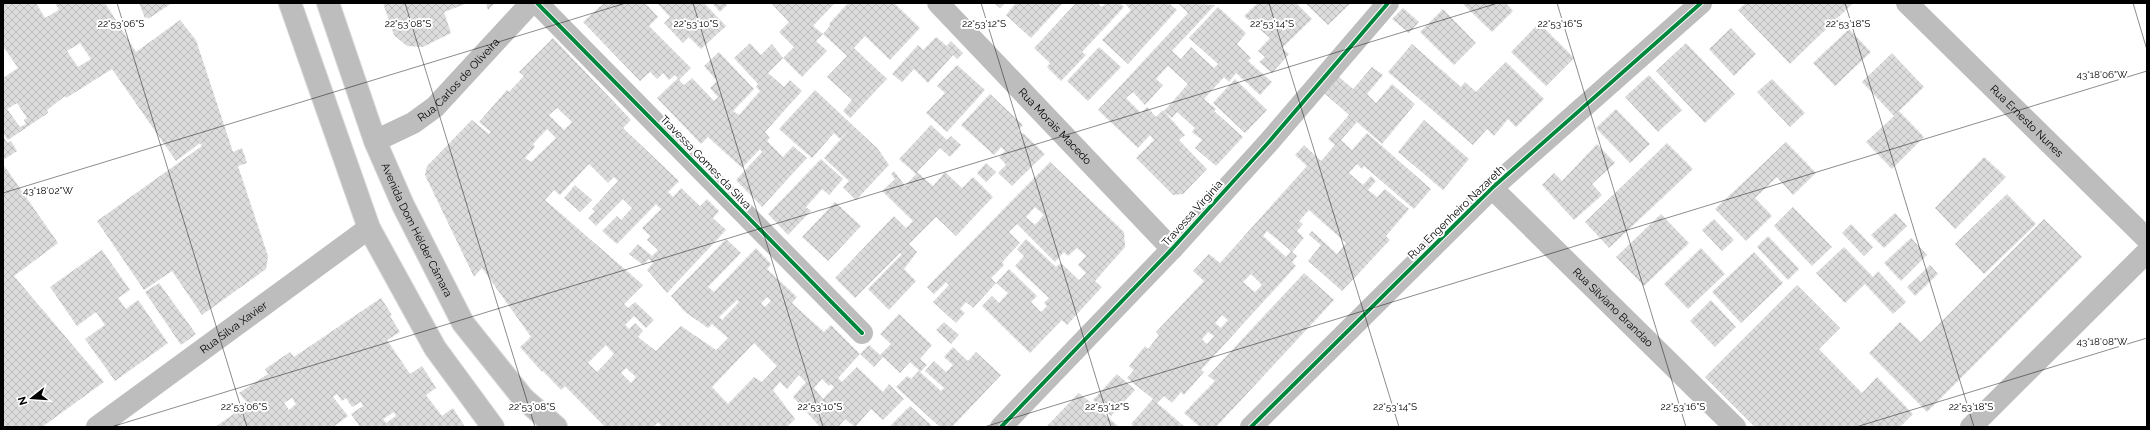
<svg xmlns="http://www.w3.org/2000/svg" width="2150" height="430" font-family="Raleway,sans-serif">
<style>
.building{fill:url(#building-cross-hatch);fill-rule:evenodd}
.lines{fill:none;stroke-linecap:round;stroke-linejoin:round}
.primary-casing{stroke:#dbdbdb;stroke-width:24}
.minor{stroke:#bdbdbd;stroke-width:22}
.tertiary{stroke:#bdbdbd;stroke-width:22}
.primary{stroke:#bdbdbd;stroke-width:22}
.cycleway-casing{stroke:#fff;stroke-width:6}
.cycleway{stroke:#00873e;stroke-width:4}
.ticks{fill:none;stroke:#000;stroke-width:1;stroke-opacity:0.45}
.labels{text-anchor:middle;stroke-width:4;stroke-linejoin:round;paint-order:stroke}
.street-label{font-size:11px;fill:#000;stroke:#fff}
.ticks-label{font-size:10px;text-anchor:middle;fill:#000;stroke:#fff;stroke-width:4;stroke-linejoin:round;paint-order:stroke}
</style>
<defs>
<pattern id="building-cross-hatch" width="8" height="8" patternUnits="userSpaceOnUse"><rect width="8" height="8" fill="#dcdcdc"/><path d="M0 0l8 8M0 8l8-8" fill="none" stroke="#bbb"/></pattern>
</defs>
<rect width="100%" height="100%" fill="#fff"/>
<g class="building">
<path d="M3,3h33l9,15 14,-8 -4,-7h50l31,49 44,-32 16,20 37,112 9,-4 5,15 -9,3 30,90 -2,13 -64,46 -30,-44 -28,19 -47,-69 105,-75 -2,-3 -24,18 -64,-92 -46,29 -1,-2 -18,14 1,3 -40,27 -5,-7v-55l15,-10 -13,-19 -2,1zM80,43l11,16 -13,8 -11,-16zM17,103l10,15 -3,2 2,4 -6,3 -13,-18z"/>
<path d="M139,3h33l-24,16 -1,-2 -2,1z"/>
<path d="M383,3h85l-24,9 7,21 -28,14 -16,-1 -13,-11z"/>
<path d="M486,3h9l-7,7z"/>
<path d="M604,3h41l13,14 -9,9 42,42 -12,12 5,5 8,-7 22,23 4,-4 -8,-9 7,-7 -13,-15 15,-14 35,37 -21,22 6,4 21,-24 -4,-4 2,-3 -24,-26 16,-15 11,12 11,-11 11,14 11,-11 -15,-15 10,-10 -18,-19h64l-22,23 10,8 7,-8 -1,-2 19,-21h48l-1,1 25,24 -30,32 -25,-24 -11,12 33,31 -37,39 -7,-7 9,-11 -25,-23 20,-21 -24,-22 -7,7 11,10 -25,26 -19,-19 -15,15 16,14 6,-7 12,11 -37,41 5,6 -3,3 16,16 10,-11 14,12 -45,49 -26,-27 26,-28 -2,-3 -18,19 -34,-31 -7,7 -44,-46 21,-20 -3,-3 -6,5 -6,-7 -6,6 -7,-7 -10,9 -57,-59z"/>
<path d="M657,3h47l22,23 -25,23 -12,-12 -6,6 -19,-20 6,-6z"/>
<path d="M712,3h13l2,2 -7,7z"/>
<path d="M994,3h11l-5,5z"/>
<path d="M1016,3h47l-32,35 -25,-23z"/>
<path d="M1076,3h21l5,4 4,-4h14l4,4 -42,45 4,3 -25,26 -14,-14 3,-4 -16,-15z"/>
<path d="M1124,3h45l8,7 -49,54 -26,-24 29,-30z"/>
<path d="M1178,3l37,2 -43,46 9,8 10,-12 23,21 4,-4 -29,-26 29,-31 28,26 -9,11 14,14 -3,3 24,21 -12,13 -24,-22 -7,9 -5,-5 -20,22 12,10 -2,2 29,26 -27,29 -21,-18 7,-8 -10,-8 3,-4 -18,-16 -5,6 -8,-7 24,-27 -20,-18 -12,13 7,6 -18,20 -12,-13 -7,6 15,15 6,-6 9,10 7,-7 1,1 21,24 -6,5 28,29 -24,25 -10,1 -37,-37 18,-18 -4,-5 -12,13 -40,-38 90,-97z"/>
<path d="M1258,3h38l16,16 -30,29 7,6 -17,19 -13,-11 6,-5 -7,-6 12,-13 -26,-22z"/>
<path d="M1305,3h46l-23,22z"/>
<path d="M1462,3h44l7,8 -21,21z"/>
<path d="M1746,3h107l-63,61 -52,-54z"/>
<path d="M1403,8l16,14 -10,11 -17,-14z"/>
<path d="M1443,9l33,34 -22,22 -34,-33z"/>
<path d="M1539,23l35,35 -28,28 -35,-34z"/>
<path d="M1731,28l25,26 -22,22 -25,-27z"/>
<path d="M1849,29l22,23 -36,34 -22,-23z"/>
<path d="M936,37l11,9 4,-5 12,12 -6,6 -4,-4 -25,28 -14,-14 -12,13 -10,-8 26,-29 5,5z"/>
<path d="M553,38l78,82 -8,8 56,53 -11,11 5,5 8,-9 19,18 7,-7 12,12 -6,7 13,12 -59,63 -20,-23 6,-7 -4,-4 -6,6 -14,-11 9,-10 14,12 6,-6 -11,-10 3,-4 -8,-8 19,-19 -5,-5 -39,40 -15,-13 15,-15 4,4 11,-12 -9,-9 -27,27 -8,-8 7,-7 -3,-2 26,-28 -4,-4 -6,6 -19,-19 -29,31 -6,-5 -9,10 98,85 -19,19 4,4 7,-6 19,18 -8,8 -12,-12 -9,9 4,4 6,-6 8,8 -5,6 18,14 25,-25 35,24 12,-12 -16,-14 -4,4 -23,-16 -14,-16 55,-57 15,14 -33,34 6,5 42,-44 15,16 -4,5 30,28 -5,6 32,29 7,-7 29,29 -22,24 4,4 15,-15 26,25 6,-8 15,15 -21,21 -12,-11 -16,18 -10,-8 -6,7 2,1h-21l-27,-30 13,-15 -7,-7 -12,14 -7,-7 -7,8 22,29 -8,8h-125l-4,-5 -5,5h-48l-40,-41 -4,4 -18,-19 -1,1 -22,-25 11,-10 -49,-69 -8,9 -49,-102 2,-9 45,-46 17,14 2,-2 -12,-10 28,-32 2,2 15,-16 -5,-4zM557,108l15,14 -8,8 -15,-15zM547,129l9,9 -25,24 -6,-4 10,-11 -2,-3zM767,297l4,4 -6,6 -4,-4zM737,300l2,2 -17,18 -3,-3zM754,343l23,23 -15,16 -8,-5 -26,27 -16,-17zM606,345l8,9 -17,18 -9,-9zM626,368l10,9 -5,6 -10,-10zM822,379l7,7 2,-2 3,3 -11,12 -9,-11z"/>
<path d="M1686,43l49,51 -30,29 -49,-52z"/>
<path d="M1412,44l49,43 4,-5 11,10 30,-30 38,37 -28,28 -8,-8 -14,17 -7,-7 -14,16 -85,-73z"/>
<path d="M1099,47l22,20 -33,34 -21,-20z"/>
<path d="M1892,53l32,34 -25,24 25,26 -32,32 -26,-27 28,-26 -32,-34z"/>
<path d="M957,65l28,25 -38,42 -21,-19 19,-20 -8,-7z"/>
<path d="M1372,67l11,8 -16,19 9,9 16,-19 23,20 -33,40 -25,-22 -16,18 11,10 15,-17 64,56 -17,20 -50,-43 -2,3 -5,-5 -8,9 14,12 8,-9 5,5 -8,9 9,7 8,-8 24,20 -23,27 4,4 -48,51 -34,-30 13,-16 -12,-10 3,-4 25,23 9,-11 -37,-33 -10,11 4,3 -6,7 7,7 -12,14 5,4 -5,6 4,4 -95,104 3,2 -20,23 -3,-3 -9,11 -8,-7 -7,7 28,24h-51l-3,-3 22,-25 -26,-21 7,-8 -5,-4 16,-20 3,3 11,-14 -3,-3 48,-51 -11,-10 16,-17 11,9 87,-97 -12,-11 9,-10 17,16 14,-16 -7,-6 21,-24 -25,-22 14,-17 15,13zM1267,231l24,20 -5,6 -23,-21zM1251,274l11,11 -7,7 -12,-10zM1222,315l6,5 -7,8 -6,-5zM1208,332l6,4 -7,8 -5,-5z"/>
<path d="M1649,75l33,35 -24,22 -33,-35z"/>
<path d="M1235,79l32,31 -22,23 -32,-30z"/>
<path d="M1772,79l33,34 -15,14 -33,-35z"/>
<path d="M815,90l63,59 11,16 -33,35 -13,-13 6,-6 -25,-23 26,-29 -10,10 -6,-6 -22,25 -33,-29z"/>
<path d="M990,94l33,31 -5,5 4,4 1,-1 22,21 -33,32 -14,-13 8,-8 -7,-8 6,-6 -4,-4 -7,8 -33,-30z"/>
<path d="M1616,109l34,35 -20,19 -34,-35z"/>
<path d="M1424,120l45,39 -26,31 -45,-38z"/>
<path d="M931,125l16,15 4,-4 10,9 -11,12 -10,-9 -23,24 16,14 12,-14 17,16 11,-11 20,20 -37,39 -20,-19 -27,27 8,8 -13,17 12,12 -27,29 -21,-21 34,-35 -2,-1 -45,45 -20,-20 59,-62 12,12 7,-7 -31,-30 13,-12 -4,-5 3,-3 11,15 11,-12 -17,-15z"/>
<path d="M3,136l5,7 3,-2 6,10 -14,9z"/>
<path d="M1786,142l30,31 -23,22 -16,-18 -22,21 17,18 -26,25 -31,-32z"/>
<path d="M1667,143l26,26 -84,79 -24,-26z"/>
<path d="M1597,144l18,19 -23,21 10,11 -28,25 -32,-35 12,-12 8,8z"/>
<path d="M1984,157l22,20 -51,52 -20,-21z"/>
<path d="M821,159l22,20 -14,16 -7,-6 -16,18 5,4 -23,24 -20,-21z"/>
<path d="M1050,162l74,70 1,15 -30,34 7,6 -35,38 -5,-5 -32,33 -48,-47 10,-10 7,7 9,-10 -12,-10 -23,25 -7,-6 -6,7 5,4 -9,10 -23,-21 16,-17 -3,-3 -12,12 -7,-7zM1035,207l9,8 -9,10 -9,-8zM1017,224l38,38 9,-10 4,4 9,-8 9,8 -8,9 8,8 -7,7 -18,-17 -5,4 -30,-28 -9,10 7,7 -9,10 34,32 -5,5 3,3 -6,6 -10,-10 6,-6 -28,-27 -13,14 -5,-5 13,-13 -2,-3 18,-19 -11,-11z"/>
<path d="M986,163l10,9 -10,10 -9,-9z"/>
<path d="M3,164l55,79 -44,33 90,106 -62,45h-39z"/>
<path d="M575,185l17,15 -12,12 -16,-14z"/>
<path d="M2007,194l29,30 -52,50 -29,-30z"/>
<path d="M835,202l26,24 -33,35 -26,-24z"/>
<path d="M1793,207l39,40 -20,19 -38,-40z"/>
<path d="M1895,213l12,13 -23,22 -13,-13z"/>
<path d="M1661,214l28,29 -45,43 -28,-29z"/>
<path d="M1714,219l20,21 -12,11 -20,-21z"/>
<path d="M2044,219l38,38 -155,155 -58,-59 31,-31 21,20z"/>
<path d="M1851,224l22,23 -9,9 -22,-23z"/>
<path d="M1768,236l31,33 -11,11 -31,-33z"/>
<path d="M1911,238l16,17 -26,26 -17,-18z"/>
<path d="M1844,247l29,30 5,-6 28,31 -13,12 -28,-30 -20,19 -29,-30z"/>
<path d="M1701,248l24,26 -37,35 -24,-25z"/>
<path d="M102,250l28,40 -12,8 8,11 12,-9 30,43 -53,38 -30,-42 20,-14 -9,-13 -19,14 -27,-39z"/>
<path d="M1754,252l29,31 -42,40 -29,-31z"/>
<path d="M1930,265l8,9 -23,22 -8,-9z"/>
<path d="M1304,273l30,27 -118,127h-16l-16,-14 31,-32 -7,-5z"/>
<path d="M159,283l37,51 -15,11 -36,-53z"/>
<path d="M1797,285l43,43 -21,21 43,44 15,-16 36,37 -13,13h-145l-50,-50z"/>
<path d="M381,298l11,17 -2,1 10,16 -13,8 23,34 12,-8 14,22 -10,7 16,21 11,-8 12,19h-105l-9,-13 12,-8 -2,-4 -9,5 -6,-9 -4,3 -5,-7 -4,3 15,19 -15,11h-118l33,-23 -9,-11 29,-19 -3,-5 25,-17 4,5zM292,398l4,6 -7,6 -5,-7zM394,412l2,4 -10,7 -3,-4z"/>
<path d="M1711,300l25,27 -21,20 -25,-26z"/>
<path d="M899,314l33,31 -12,14 7,6 -7,7 21,19 3,-3 -19,-17 9,-10 12,11 7,-7 -9,-8 9,-10 15,14 8,-9 25,23 -49,52h-12l-44,-40 11,-11 4,3 8,-9 -9,-8 -10,11 -17,-16 -9,10 -14,-13 9,-9 11,10 11,-11 -11,-10z"/>
<path d="M944,322l15,13 -8,9 -15,-14z"/>
<path d="M1117,374l18,16 -24,26 -18,-16z"/>
<path d="M1079,393l23,19 17,15h-73z"/>
<path d="M910,406l20,18 2,3h-43z"/>
</g>
<g class="lines">
<g class="primary-casing">
<g id="primary">
<path d="M290,3l79,225 66,120 58,79"/>
<path id="s6" d="M328,3l47,138 28,64 60,118 60,75 33,29"/>
</g>
</g>
<g class="minor">
<path d="M537,3l325,330"/>
<path id="s1" d="M938,3l234,246"/>
<path id="s2" d="M1907,3l240,236"/>
<path id="s3" d="M375,141l38,-18 22,-16 96,-104"/>
<path id="s4" d="M1492,188l243,239"/>
<path id="s5" d="M97,427l272,-199"/>
<path d="M1001,427l171,-178 96,-106 120,-140"/>
<path d="M1971,427l176,-175"/>
</g>
<path class="tertiary" d="M1251,427l241,-239 209,-185"/>
<use href="#primary" class="primary"/>
<g class="cycleway-casing">
<g id="cycleway">
<path d="M537,3l325,330"/>
<path d="M1001,427l171,-178 96,-106 120,-140"/>
<path d="M1251,427l241,-239 209,-185"/>
</g>
</g>
<use href="#cycleway" class="cycleway"/>
</g>
<path class="ticks" d="M117,3l130,424M405,3l130,424M693,3l130,424M981,3l130,424M1269,3l130,424M1557,3l129,424M1845,3l129,424M2133,3l14,47M3,193l623,-190M111,427l1387,-424M984,427l1163,-356M1856,427l291,-89"/>
<g class="labels">
<g class="street-label">
<text dy="4" stroke="none"><textPath href="#s3" startOffset="105">Rua Carlos de Oliveira</textPath></text>
<text dy="4" stroke="none"><textPath href="#s2" startOffset="168">Rua Ernesto Nunes</textPath></text>
<text dy="4" stroke="none"><textPath href="#s1" startOffset="170">Rua Morais Macedo</textPath></text>
<text transform="translate(706 162) rotate(46)" y="4">Travessa Gomes da Silva</text>
<text transform="translate(1456 212) rotate(-44)" y="4">Rua Engenheiro Nazareth</text>
<text transform="translate(1192 213) rotate(-48)" y="4">Travessa Virginia</text>
<text dy="4" stroke="none"><textPath href="#s6" startOffset="244">Avenida Dom Hélder Câmara</textPath></text>
<text dy="4" stroke="none"><textPath href="#s4" startOffset="170">Rua Silviano Brandao</textPath></text>
<text dy="4" stroke="none"><textPath href="#s5" startOffset="169">Rua Silva Xavier</textPath></text>
</g>
</g>
<g class="ticks-label">
<text x="1272" y="27">22°53'14"S</text>
<text x="121" y="27">22°53'06"S</text>
<text x="408" y="27">22°53'08"S</text>
<text x="696" y="27">22°53'10"S</text>
<text x="984" y="27">22°53'12"S</text>
<text x="1560" y="27">22°53'16"S</text>
<text x="1848" y="27">22°53'18"S</text>
<text x="2102" y="78">43°18'06"W</text>
<text x="48" y="194">43°18'02"W</text>
<text x="2102" y="345">43°18'08"W</text>
<text x="244" y="410">22°53'06"S</text>
<text x="532" y="410">22°53'08"S</text>
<text x="820" y="410">22°53'10"S</text>
<text x="1107" y="410">22°53'12"S</text>
<text x="1395" y="410">22°53'14"S</text>
<text x="1683" y="410">22°53'16"S</text>
<text x="1971" y="410">22°53'18"S</text>
</g>
<rect width="2150" height="430" fill="none" stroke="#000000" stroke-width="8"/>
<g transform="translate(32 398) rotate(253)" stroke="#ffffff" stroke-width="3" paint-order="stroke">
<path d="M0-3L7 15L0 10L-7 15Z" fill="#000000"/>
<text y="-6" font-size="11" font-weight="bold" text-anchor="middle" fill="#000000">N</text>
</g>
</svg>
